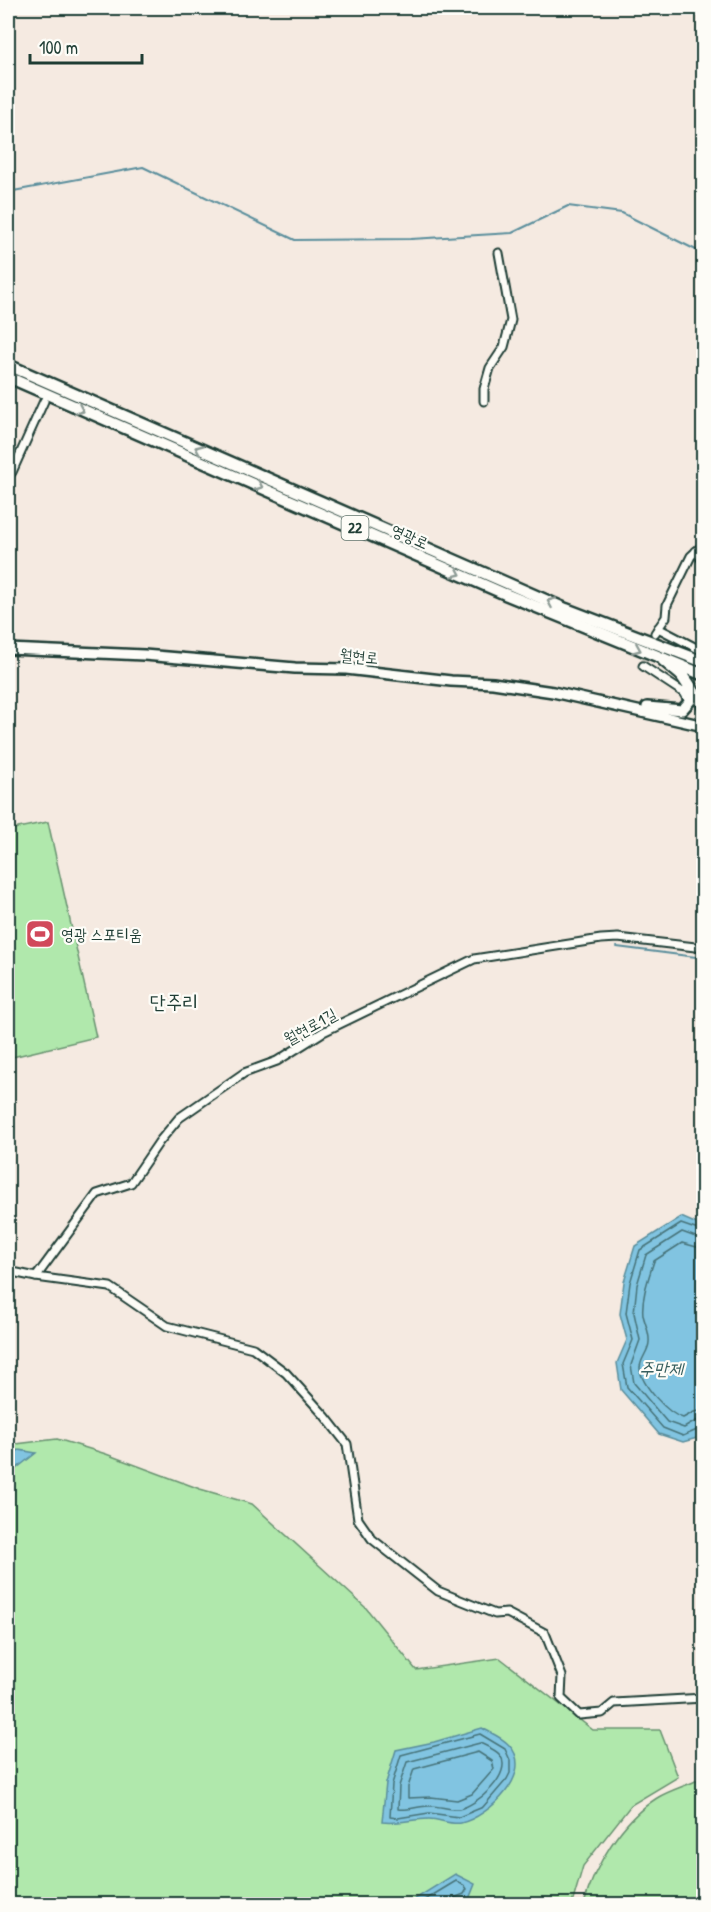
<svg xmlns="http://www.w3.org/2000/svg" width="711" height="1912" font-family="'Patrick Hand','Poor Story',sans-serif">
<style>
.green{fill:#b0e8ac;stroke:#689270;stroke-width:1.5}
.water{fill:#81c4e1;stroke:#5a8e9c;stroke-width:1.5}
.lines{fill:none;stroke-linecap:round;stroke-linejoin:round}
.shore{stroke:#467379;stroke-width:1.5}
.stream{stroke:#5a8e9c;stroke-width:2}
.street-tunnel{stroke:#cac7be;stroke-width:7;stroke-dasharray:7 3.5;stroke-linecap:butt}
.street-casing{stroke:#1f3d34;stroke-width:11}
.secondary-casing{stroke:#1f3d34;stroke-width:14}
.primary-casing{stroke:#1f3d34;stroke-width:15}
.highway-casing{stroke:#1f3d34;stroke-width:16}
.street{stroke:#fdfcf7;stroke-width:7}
.secondary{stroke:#fdfcf7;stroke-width:9}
.primary{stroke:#fdfcf7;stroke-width:10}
.highway{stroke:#fdfcf7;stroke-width:12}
.oneway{stroke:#8e9c96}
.labels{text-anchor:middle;stroke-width:4.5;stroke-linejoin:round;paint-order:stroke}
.shield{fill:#fdfcf7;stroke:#62766e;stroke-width:1.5}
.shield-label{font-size:15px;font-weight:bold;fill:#1f3d34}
.street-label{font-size:16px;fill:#1f3d34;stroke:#fdfcf7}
.poi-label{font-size:16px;fill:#1f3d34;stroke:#fdfcf7;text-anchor:start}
.water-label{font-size:18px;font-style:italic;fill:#385f5f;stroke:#fdfcf7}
.quarter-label{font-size:20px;fill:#1f3d34;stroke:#fdfcf7}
</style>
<rect width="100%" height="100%" fill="#f5eae1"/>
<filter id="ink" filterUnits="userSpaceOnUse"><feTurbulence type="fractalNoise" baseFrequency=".0167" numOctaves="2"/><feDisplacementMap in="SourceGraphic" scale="12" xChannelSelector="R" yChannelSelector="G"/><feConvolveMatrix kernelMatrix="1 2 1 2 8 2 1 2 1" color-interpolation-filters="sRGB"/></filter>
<g filter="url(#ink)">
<g class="green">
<path d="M48,822l48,215 -88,21v-228z"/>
<path d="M57,1439l49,15 94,35 52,15 114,104 50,62 84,-12 93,72h67l18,47 -47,28 -48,61 -11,38h-564v-459z"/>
<path d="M700,1779h3v125h-119c10,-38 38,-84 73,-106 13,-8 29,-12 43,-19z"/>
</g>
<g class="water">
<path d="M681,1217l23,10 -1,203 -6,8 -14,4 -24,-8 -38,-44 -4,-27 10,-23 -7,-26 4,-32 11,-36z"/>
<path d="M19,1450l17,3 -28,22v-18z"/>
<path d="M482,1728c9,5 21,10 27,17 27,28 -21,72 -48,78 -10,2 -22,-4 -32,-4 -17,0 -30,5 -47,3l4,-39 10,-33 38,-8z"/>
<path d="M455,1874l20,10 -6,15 -24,5h-38z"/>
</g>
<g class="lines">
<g class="shore">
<path d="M704,1232l-23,-8 -41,26 -10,33 -4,30 7,27 -10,24 4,23 36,41 20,8 21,-9"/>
<path d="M704,1240l-22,-8 -36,23 -9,30 -3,28 6,27 -9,25 3,18 33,39 17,6 12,-7 8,-2"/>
<path d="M704,1249l-22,-6 -28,18c-5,16 -13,37 -11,54 2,9 7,18 6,27 0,9 -9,17 -9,26 1,17 28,46 43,50l11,-6 10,-2"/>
<path d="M480,1734l25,15 5,11v13l-3,6 -24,28 -24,10 -30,-4 -31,5 -8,-1 2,-33 9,-29z"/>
<path d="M480,1743c6,3 16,7 20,12 14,19 -24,51 -41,54 -9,1 -19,-3 -28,-3 -11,-1 -23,5 -33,3l1,-23 8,-24z"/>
<path d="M478,1752l14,9 2,8 -22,25 -15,6 -26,-3 -23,1v-11l6,-18z"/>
<path d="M418,1904l38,-23 9,5 2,3 -3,5 -10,4 -2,6"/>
</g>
<g class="stream">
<path d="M8,192l135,-25 152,73 116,-1 101,-6 56,-27 54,7 82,41"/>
<path d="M617,947l87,11"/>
</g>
<path class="street-tunnel" d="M643,666l10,-28"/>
<g class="street-casing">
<g id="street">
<path d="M484,401v-12l6,-21 14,-21 7,-27 -12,-67"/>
<path d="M8,476l4,-4 32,-71"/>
<path d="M696,551l8,12"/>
<path d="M658,628l46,24"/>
<path d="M655,633l11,-16 1,-12 24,-49 13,-12"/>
<path d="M643,666l38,25 15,5 8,14"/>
<path d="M8,1271l28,6 61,-83 34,-11 28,-41 20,-24 65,-45 33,-12 46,-29 151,-73 127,-20 17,-1 86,10"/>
<path d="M36,1277l74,10 57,39 86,22 33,25 39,43 22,28 11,75 14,20 66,52 57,23 12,-1 38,20 17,43 -1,22 18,17 23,-2 12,-10 90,-5"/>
</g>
</g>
<g class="secondary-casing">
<g id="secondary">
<path d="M8,649l136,6 151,13 51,1 105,12 42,2 60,9 151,34"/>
<path d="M647,707l35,3 8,-9 -5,-9"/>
</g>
</g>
<g class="primary-casing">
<g id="primary">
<path d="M8,365l558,244 138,53"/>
<path d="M8,377l497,217 199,81"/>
</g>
</g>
<g class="highway-casing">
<path id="highway" d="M664,660l18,15 14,21"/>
</g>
<use href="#street" class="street"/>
<use href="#secondary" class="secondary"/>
<use href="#primary" class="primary"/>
<use href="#highway" class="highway"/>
</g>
<defs><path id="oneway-chevron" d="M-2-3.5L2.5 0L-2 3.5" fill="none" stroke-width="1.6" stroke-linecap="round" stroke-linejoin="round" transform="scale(1.5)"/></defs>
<g class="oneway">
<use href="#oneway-chevron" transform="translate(80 410) rotate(24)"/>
<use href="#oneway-chevron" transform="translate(199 449) rotate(-157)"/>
<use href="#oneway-chevron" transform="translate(259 486) rotate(23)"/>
<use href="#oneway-chevron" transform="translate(457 573) rotate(24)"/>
<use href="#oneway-chevron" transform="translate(551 602) rotate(-156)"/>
<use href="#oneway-chevron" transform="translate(637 649) rotate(23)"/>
</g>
</g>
<defs>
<g id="stadium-square" transform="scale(1.5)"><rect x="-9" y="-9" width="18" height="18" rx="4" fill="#d1495b" stroke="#fdfcf7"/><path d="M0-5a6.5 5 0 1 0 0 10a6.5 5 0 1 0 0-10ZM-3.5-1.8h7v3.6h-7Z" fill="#fff"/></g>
</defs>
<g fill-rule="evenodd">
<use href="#stadium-square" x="40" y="934"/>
</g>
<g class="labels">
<rect class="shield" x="341.5" y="516" width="27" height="24" rx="4.5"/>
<g class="shield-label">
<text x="355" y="533">22</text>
</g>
<g class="street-label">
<text transform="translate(410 536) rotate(24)" y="6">영광로</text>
<text transform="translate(359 656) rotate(5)" y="6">월현로</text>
<text transform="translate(310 1026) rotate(-29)" y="6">월현로1길</text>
</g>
<g class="poi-label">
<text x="61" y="940">영광 스포티움</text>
</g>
<g class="water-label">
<text x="661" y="1375">주만제</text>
</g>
<g class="quarter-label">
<text x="174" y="1009">단주리</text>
</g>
</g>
<rect width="711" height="1912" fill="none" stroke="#fdfcf7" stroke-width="30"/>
<rect x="15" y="15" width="681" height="1882" fill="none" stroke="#1f3d34" stroke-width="2" filter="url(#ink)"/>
<path d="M30 54v9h112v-9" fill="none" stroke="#1f3d34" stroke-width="3"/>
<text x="39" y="54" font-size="18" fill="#1f3d34" stroke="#fdfcf7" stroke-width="4.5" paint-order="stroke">100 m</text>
</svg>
